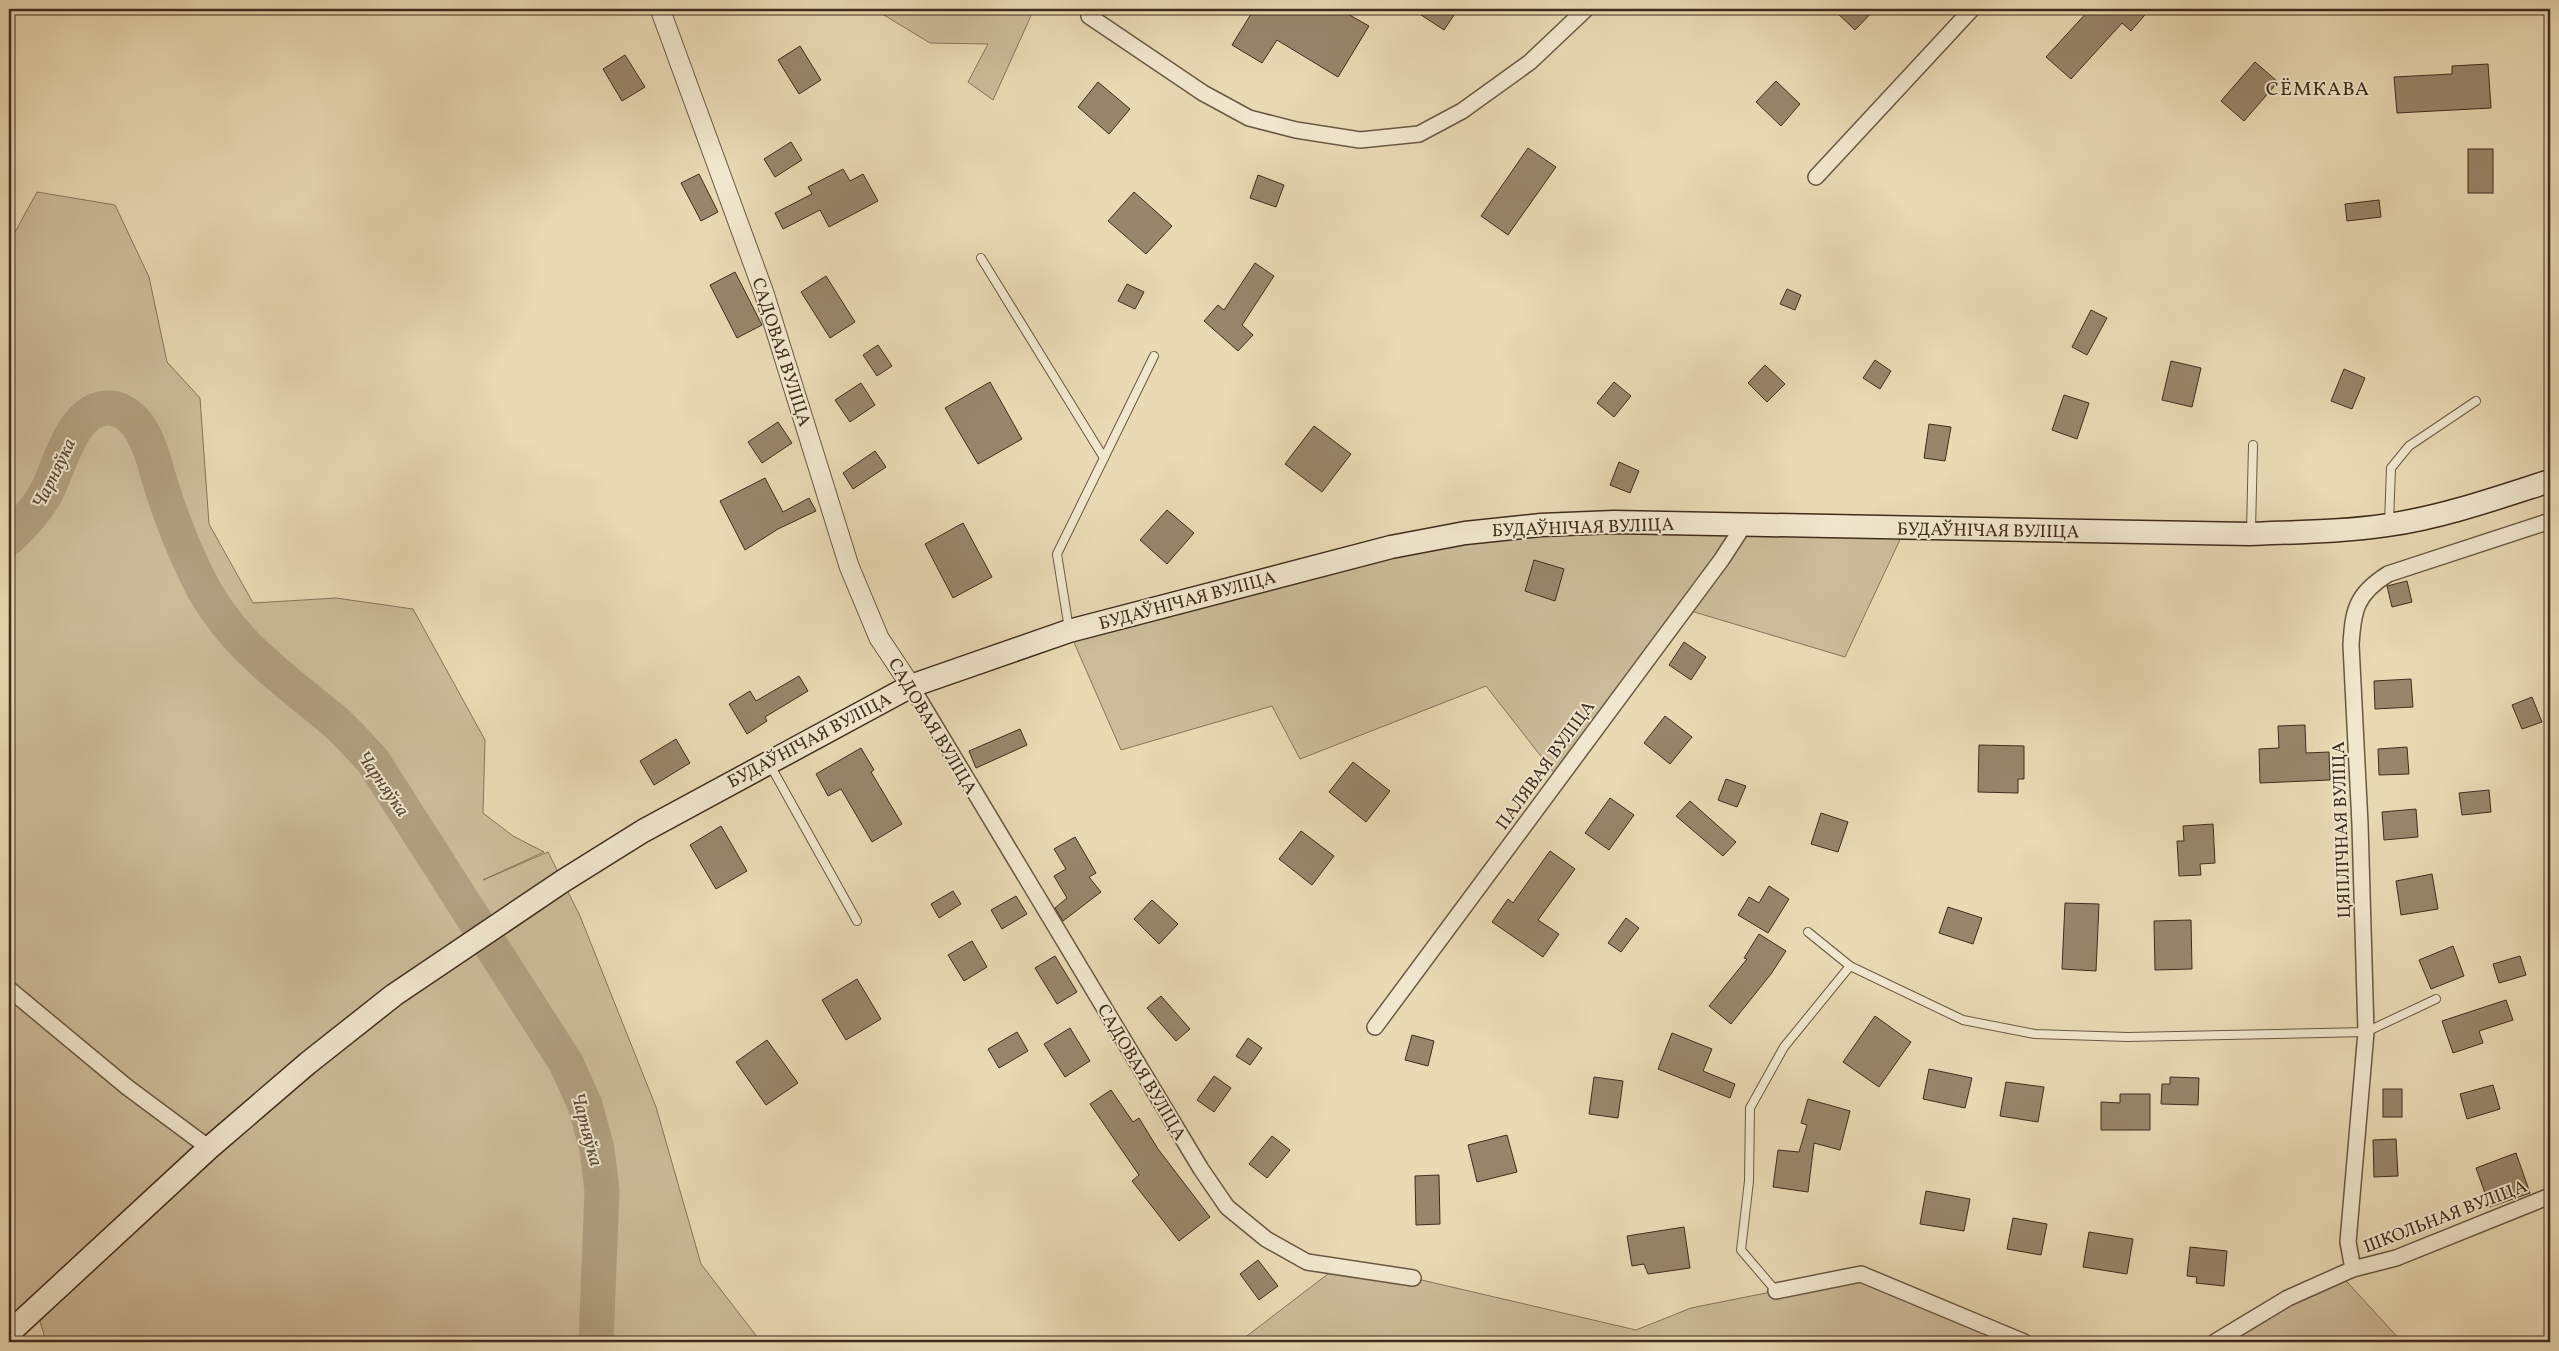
<svg xmlns="http://www.w3.org/2000/svg" width="2559" height="1351" font-family="Vollkorn,serif">
<style>
.green{fill:#ccbc9a;stroke:#86745b}
.lines{fill:none;stroke-linecap:round;stroke-linejoin:round}
.river{stroke:#b09f80;stroke-width:35}
.building{fill:#98866b;stroke:#402c1c}
.service-casing{stroke:#6a5842;stroke-width:10}
.minor-casing{stroke:#6a5842;stroke-width:18}
.tertiary-casing{stroke:#6a5842;stroke-width:21}
.secondary-casing{stroke:#402c1c;stroke-width:25}
.service{stroke:#f1e7ce;stroke-width:8}
.minor{stroke:#f1e7ce;stroke-width:15}
.tertiary{stroke:#f1e7ce;stroke-width:19}
.secondary{stroke:#f1e7ce;stroke-width:22}
.labels{text-anchor:middle;stroke-width:4;stroke-linejoin:round;paint-order:stroke}
.street-label{font-size:18px;fill:#402c1c;stroke:#f1e7ce}
.water-label{font-size:19px;font-style:italic;fill:#5c4935;stroke:#f1e7ce}
.quarter-label{font-size:20px;letter-spacing:1px;fill:#402c1c;stroke:#f1e7ce}
</style>
<rect width="100%" height="100%" fill="#e9dab4"/>
<filter id="stains"><feTurbulence type="fractalNoise" baseFrequency=".004" numOctaves="4"/><feColorMatrix values="0 0 0 0 .2 0 0 0 0 .09 0 0 0 0 .02 0 0 0 .5 -.17"/></filter>
<radialGradient id="worn" r=".72"><stop offset=".6" stop-color="#630" stop-opacity="0"/><stop offset="1" stop-color="#630" stop-opacity=".3"/></radialGradient>
<g class="green">
<path d="M874,9h160l-41,91 -25,-18 20,-38 -58,-1z"/>
<path d="M37,192l78,13 34,72 18,85 33,36 9,126 44,79 83,-5 77,11 72,131 -2,73 30,23 31,16 -61,28 65,-28 32,64 76,191 45,157 60,78h-715l-10,-35 -27,25v-1089z"/>
<path d="M1905,529l-60,128 -161,-48 -126,169 -72,-92 -186,73 -28,-53 -151,44 -52,-119 396,-98z"/>
<path d="M1337,1267l76,11 223,52 55,-22 170,-34 163,68h-785z"/>
<path d="M2338,1272l64,70h-187z"/>
</g>
<g class="lines">
<path class="river" d="M9,538c15,-14 28,-28 38,-47 13,-25 25,-84 62,-83 11,0 21,8 28,16 14,19 18,43 25,64 9,29 20,57 33,84 31,68 83,102 138,148 14,12 27,27 40,41l193,302 19,42 12,44 5,42 -6,151"/>
</g>
<g class="building">
<path d="M1254,9h85l30,17 -31,51 -61,-37 -15,23 -30,-18z"/>
<path d="M1412,9h46l-14,21z"/>
<path d="M1833,9h42l-20,21z"/>
<path d="M2090,9h60l-19,22 -9,-8 -51,56 -25,-22z"/>
<path d="M800,46l21,34 -22,14 -21,-34z"/>
<path d="M625,55l20,32 -23,14 -19,-32z"/>
<path d="M2255,62l23,20 -34,39 -23,-20z"/>
<path d="M2488,64l3,44 -94,5 -3,-36 58,-3v-8z"/>
<path d="M1776,81l24,23 -19,22 -25,-24z"/>
<path d="M1098,82l32,27 -21,25 -31,-27z"/>
<path d="M791,142l11,18 -27,17 -11,-18z"/>
<path d="M1528,148l28,19 -48,68 -27,-19z"/>
<rect x="2468" y="149" width="25" height="44"/>
<path d="M843,169l7,12 13,-7 15,27 -49,26 -9,-17 -37,19 -8,-16 37,-19 -4,-7z"/>
<path d="M699,174l19,38 -17,9 -20,-38z"/>
<path d="M1258,175l26,10 -8,22 -26,-9z"/>
<path d="M1134,192l38,34 -26,28 -38,-33z"/>
<path d="M2379,200l2,17 -34,4 -2,-17z"/>
<path d="M1255,263l19,13 -32,49 11,10 -15,16 -34,-30 14,-16 6,5z"/>
<path d="M735,272l27,53 -25,13 -27,-53z"/>
<path d="M826,276l29,46 -25,16 -29,-46z"/>
<path d="M1127,284l17,8 -9,17 -17,-8z"/>
<path d="M1787,289l14,6 -6,15 -15,-6z"/>
<path d="M2091,310l16,8 -20,37 -15,-8z"/>
<path d="M878,345l14,21 -15,10 -14,-21z"/>
<path d="M1875,360l16,11 -11,18 -17,-11z"/>
<path d="M2171,361l30,7 -9,39 -30,-7z"/>
<path d="M1765,365l20,19 -18,18 -19,-19z"/>
<path d="M2344,369l21,9 -13,31 -21,-8z"/>
<path d="M990,382l32,57 -44,25 -33,-56z"/>
<path d="M1614,382l17,14 -17,21 -17,-14z"/>
<path d="M861,383l14,22 -25,17 -15,-22z"/>
<path d="M2064,395l25,8 -12,36 -25,-9z"/>
<path d="M778,422l14,21 -30,20 -14,-21z"/>
<path d="M1929,424l22,3 -6,34 -21,-3z"/>
<path d="M1314,426l37,28 -29,38 -37,-28z"/>
<path d="M875,451l11,16 -33,22 -10,-16z"/>
<path d="M1619,462l20,9 -9,22 -20,-8z"/>
<path d="M765,478l18,34 26,-14 7,13 -38,18 -33,21 -25,-49z"/>
<path d="M1167,510l27,23 -27,31 -27,-24z"/>
<path d="M963,523l29,54 -39,21 -28,-54z"/>
<path d="M1534,560l30,9 -9,32 -30,-10z"/>
<path d="M2407,581l5,21 -20,5 -5,-21z"/>
<path d="M1684,642l22,15 -15,23 -22,-15z"/>
<path d="M799,676l9,15 -43,26 2,4 -20,13 -18,-30 21,-13 6,10z"/>
<path d="M2411,679l2,28 -38,2 -1,-28z"/>
<path d="M2532,697l10,25 -20,7 -10,-24z"/>
<path d="M1665,716l27,21 -22,27 -26,-21z"/>
<path d="M2305,725l1,28 23,-1 1,28 -70,3 -1,-34 20,-1 -1,-22z"/>
<path d="M1020,729l7,16 -51,23 -7,-17z"/>
<path d="M676,739l14,24 -36,22 -14,-24z"/>
<path d="M1979,745l45,1v33h-6v14l-40,-1z"/>
<path d="M2407,747l2,27 -30,1 -1,-26z"/>
<path d="M861,748l13,22 -3,2 31,52 -30,18 -31,-53 -13,7 -12,-22z"/>
<path d="M1353,762l37,29 -24,31 -37,-30z"/>
<path d="M1726,779l20,7 -9,21 -19,-7z"/>
<path d="M2489,790l2,22 -29,3 -3,-22z"/>
<path d="M1610,798l24,17 -25,35 -24,-17z"/>
<path d="M1690,801l46,41 -13,14 -47,-40z"/>
<path d="M2416,809l2,28 -34,3 -2,-28z"/>
<path d="M1821,813l27,9 -10,30 -27,-8z"/>
<path d="M2213,824l2,39 -15,1 1,11 -22,1 -2,-35h7l-1,-15z"/>
<path d="M721,826l26,45 -31,18 -26,-44z"/>
<path d="M1301,831l33,25 -22,29 -33,-26z"/>
<path d="M1075,837l21,36 -7,4 12,15 -38,29 -8,-13 12,-10 -13,-22 12,-7 -12,-20z"/>
<path d="M1550,851l25,18 -37,51 21,14 -16,23 -51,-35 16,-23 5,4z"/>
<path d="M2432,874l6,35 -37,6 -5,-34z"/>
<path d="M1769,886l20,13 -21,34 -30,-18 11,-18 10,6z"/>
<path d="M953,891l8,13 -22,14 -8,-14z"/>
<path d="M1016,896l11,18 -25,15 -11,-19z"/>
<path d="M1152,900l26,24 -19,20 -25,-25z"/>
<path d="M2065,903l34,1 -3,67 -34,-2z"/>
<path d="M1948,907l34,11 -9,26 -34,-11z"/>
<path d="M1626,918l13,10 -18,24 -13,-9z"/>
<path d="M2191,920l1,49 -37,1 -1,-49z"/>
<path d="M1759,934l27,17 -15,23 -40,50 -22,-18 38,-47 -3,-1z"/>
<path d="M972,941l15,26 -23,14 -16,-26z"/>
<path d="M2453,946l11,30 -33,13 -12,-29z"/>
<path d="M1055,956l22,36 -20,12 -22,-36z"/>
<path d="M2520,956l6,19 -27,8 -6,-19z"/>
<path d="M857,979l24,40 -35,21 -24,-40z"/>
<path d="M1161,996l29,33 -14,12 -29,-33z"/>
<path d="M2506,1000l7,20 -34,11 4,12 -30,10 -11,-32z"/>
<path d="M1875,1016l36,26 -32,45 -36,-25z"/>
<path d="M1070,1028l20,33 -25,16 -21,-33z"/>
<path d="M1017,1032l11,19 -29,17 -11,-19z"/>
<path d="M1672,1033l40,16 -9,22 32,13 -5,14 -72,-29z"/>
<path d="M1412,1035l22,6 -6,25 -23,-6z"/>
<path d="M1248,1038l14,10 -12,17 -14,-9z"/>
<path d="M767,1040l31,43 -32,22 -30,-43z"/>
<path d="M1929,1069l43,9 -7,30 -42,-9z"/>
<path d="M1214,1076l17,12 -17,24 -17,-12z"/>
<path d="M1594,1077l29,4 -5,37 -29,-4z"/>
<path d="M2170,1077l29,1 -1,27 -37,-1 1,-20h8z"/>
<path d="M2006,1082l38,5 -6,35 -38,-6z"/>
<path d="M2493,1085l7,24 -33,10 -7,-25z"/>
<rect x="2383" y="1089" width="19" height="28"/>
<path d="M1111,1090l22,32 6,-4 19,31 52,68 -31,24 -47,-60 7,-6 -49,-71z"/>
<path d="M2120,1094h30v36h-49v-28l19,1z"/>
<path d="M1808,1099l42,12 -10,39 -26,-7 -6,49 -35,-5 5,-37 21,2 8,-27 -6,-2z"/>
<path d="M1507,1135l10,37 -40,10 -9,-37z"/>
<path d="M1272,1136l18,14 -23,28 -18,-14z"/>
<path d="M2396,1139l2,37 -24,1 -1,-37z"/>
<path d="M2516,1153l14,40 -40,14 -14,-39z"/>
<path d="M1439,1175l1,49 -24,1 -1,-49z"/>
<path d="M1926,1191l44,8 -6,32 -44,-7z"/>
<path d="M2013,1218l34,6 -6,31 -34,-6z"/>
<path d="M1684,1227l6,41 -42,6 -4,-10 -12,2 -5,-30z"/>
<path d="M2089,1232l44,7 -6,35 -44,-7z"/>
<path d="M2190,1247l37,4 -3,35 -28,-3 1,-6 -10,-1z"/>
<path d="M1258,1260l20,26 -19,14 -19,-26z"/>
</g>
<g class="lines">
<g class="service-casing">
<g id="service">
<path d="M981,258l123,200"/>
<path d="M2389,523l2,-55 18,-22 67,-45"/>
<path d="M2251,531l2,-86"/>
<path d="M1069,629l-12,-75 97,-198"/>
<path d="M770,765l87,156"/>
<path d="M1808,932l42,34 113,54 72,14 93,3 238,-5 70,-33"/>
<path d="M1776,1291l-35,-41 8,-69 1,-73 34,-61 66,-81"/>
</g>
</g>
<g class="minor-casing">
<g id="minor">
<path d="M1089,16l114,77 46,25 47,12 64,10 59,-6 43,-23 68,-49 56,-53"/>
<path d="M1816,177l156,-168"/>
<path d="M911,686l290,483 26,38 39,32 41,23 106,16"/>
<path d="M9,989l118,98 82,61"/>
<path d="M1375,1027l347,-468 22,-34"/>
<path d="M2353,1269l-5,-27 18,-210 -6,-208 -9,-179c2,-35 5,-51 37,-71l162,-53"/>
<path d="M1776,1291l85,-17 163,68"/>
<path d="M2215,1342l73,-44 65,-29 43,-11 154,-62"/>
</g>
</g>
<g class="tertiary-casing">
<path id="tertiary" d="M660,9l104,284 85,273 30,72 32,48"/>
</g>
<g class="secondary-casing">
<path id="secondary" d="M9,1333l200,-185 99,-85 86,-68 169,-114 80,-50 268,-145 158,-55 322,-84 74,-14 76,-8 73,-3 636,12c46,-2 92,-2 138,-9 55,-8 109,-27 162,-44"/>
</g>
<use href="#service" class="service"/>
<use href="#minor" class="minor"/>
<use href="#tertiary" class="tertiary"/>
<use href="#secondary" class="secondary"/>
</g>
<g class="labels">
<g class="street-label">
<text transform="translate(782 352) rotate(72)" y="6">САДОВАЯ ВУЛІЦА</text>
<text transform="translate(1583 527) rotate(-2)" y="6">БУДАЎНІЧАЯ ВУЛІЦА</text>
<text transform="translate(1988 530) rotate(1)" y="6">БУДАЎНІЧАЯ ВУЛІЦА</text>
<text transform="translate(1187 600) rotate(-15)" y="6">БУДАЎНІЧАЯ ВУЛІЦА</text>
<text transform="translate(933 726) rotate(59)" y="6">САДОВАЯ ВУЛІЦА</text>
<text transform="translate(809 740) rotate(-28)" y="6">БУДАЎНІЧАЯ ВУЛІЦА</text>
<text transform="translate(1545 765) rotate(-54)" y="6">ПАЛЯВАЯ ВУЛІЦА</text>
<text transform="translate(2341 830) rotate(-92)" y="6">ЦЯПЛІЧНАЯ ВУЛІЦА</text>
<text transform="translate(1142 1072) rotate(59)" y="6">САДОВАЯ ВУЛІЦА</text>
<text transform="translate(2445 1216) rotate(-21)" y="6">ШКОЛЬНАЯ ВУЛІЦА</text>
</g>
<g class="water-label">
<text transform="translate(53 473) rotate(-64)" y="7">Чарняўка</text>
<text transform="translate(384 783) rotate(55)" y="7">Чарняўка</text>
<text transform="translate(588 1129) rotate(75)" y="7">Чарняўка</text>
</g>
<g class="quarter-label">
<text x="2318" y="95">СЁМКАВА</text>
</g>
</g>
<rect width="2559" height="1351" fill="none" stroke="#e9dab4" stroke-width="30"/>
<rect x="10" y="10" width="2539" height="1331" fill="none" stroke="#402c1c" stroke-width="2.5"/>
<rect x="15" y="15" width="2529" height="1321" fill="none" stroke="#402c1c"/>
<rect width="100%" height="100%" filter="url(#stains)"/>
<rect width="100%" height="100%" fill="url(#worn)"/>
</svg>
